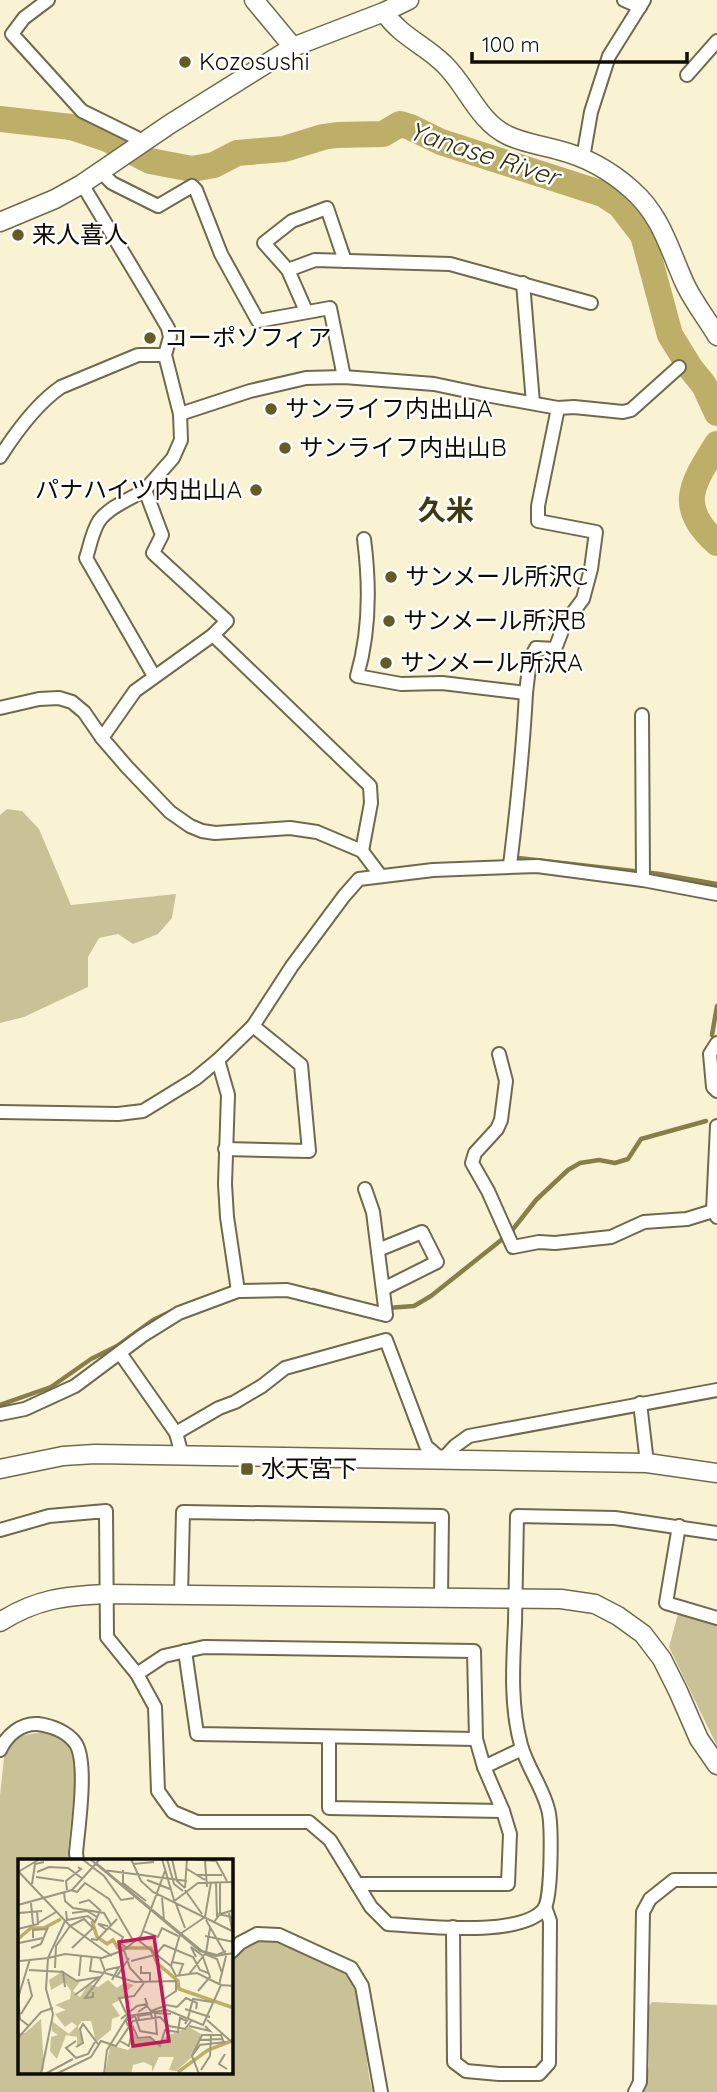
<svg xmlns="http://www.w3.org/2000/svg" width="717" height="2092" font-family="Quicksand,'Noto Sans JP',sans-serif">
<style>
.green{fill:#cac297}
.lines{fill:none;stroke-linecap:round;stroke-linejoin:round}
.stream{stroke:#887e49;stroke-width:4.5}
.river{stroke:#bdaf67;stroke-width:26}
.street-casing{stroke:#6f6a4d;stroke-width:16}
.secondary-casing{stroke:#6f6a4d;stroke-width:21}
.street{stroke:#fff;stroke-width:12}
.secondary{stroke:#fff;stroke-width:18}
.poi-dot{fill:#655b27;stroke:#fff;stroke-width:2.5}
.labels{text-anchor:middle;stroke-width:5;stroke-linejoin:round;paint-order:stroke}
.poi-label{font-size:24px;fill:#0e0c03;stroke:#fff;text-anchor:start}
.water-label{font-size:26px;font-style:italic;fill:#352f0e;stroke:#fff}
.quarter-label{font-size:28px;font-weight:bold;fill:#40380e;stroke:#fff}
.inset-river{fill:none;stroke:#bdaf67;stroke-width:3.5}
.inset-road{fill:none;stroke:#9b9780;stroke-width:2}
.view{fill:#c2185b;fill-opacity:0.15;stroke:#c2185b;stroke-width:3.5}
.inset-edge{fill:none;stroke:#0e0c03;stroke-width:3.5}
</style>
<rect width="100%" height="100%" fill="#f9f3d3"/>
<g class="green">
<path d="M7,809l15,2 17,18 32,76 105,-11 -4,24 -14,16 -25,10 -15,-10 -19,4 -11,19v30l-64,30 -24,6v-208z"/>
<path d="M678,1614l39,11v121l-48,-99z"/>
<path d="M42,1732c11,3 22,6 28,17 10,21 0,76 -2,101l1,11h-50v212h212v-111c23,-24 30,-26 61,-14 17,7 40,13 53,26 24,25 17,85 28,118h-373v-297l5,-46 15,-13z"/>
<path d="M652,2002l65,3v87h-74l6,-26 -1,-59z"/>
</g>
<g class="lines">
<g class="stream">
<path d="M518,858l142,16 57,10"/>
<path d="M712,1035l5,-29"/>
<path d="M313,1290l19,5"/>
<path d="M388,1308l26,-2 17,-10 79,-63 26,-33 32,-30 12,-7 19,-3 16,3 13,-4 13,-20 65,-18"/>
<path d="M0,1405l51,-18 40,-28 26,-13 36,-26 23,-11"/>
</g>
<g class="river">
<path d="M0,119l71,8 36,12 43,22 42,8 22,-4 23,-12 47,-4 39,-12 14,-2 46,-1 17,-10 10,3 31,15 162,52 17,11 23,30 27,100 21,34 13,16 13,28"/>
<path d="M717,444c-24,39 -42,62 0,99"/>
</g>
<g class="street-casing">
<g id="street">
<path d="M48,0l-24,18 -12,16 70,77 63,31"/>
<path d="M624,0l16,7"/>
<path d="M687,75l30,-34"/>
<path d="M583,158l8,-46 18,-56 35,-56"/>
<path d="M101,172l11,11 46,23 34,-20 4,4 25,64 37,67 72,-13 14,69"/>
<path d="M82,184l69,115 17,29 2,9 -5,18 15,59 1,26 -8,18 -28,32 17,45 -9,18 74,68 -14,14 157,151 1,17 -9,48"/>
<path d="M288,270l27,-10 135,4 141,39"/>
<path d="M523,283l10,120"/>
<path d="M306,311l-18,-41 -24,-27 28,-22 35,-13 18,53"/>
<path d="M180,414l70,-23 56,-13 38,-1 90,7 52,11 72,13 16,-1 49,5 8,-2 48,-43"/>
<path d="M0,457c16,-25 36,-53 61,-70l77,-32h27"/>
<path d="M145,490c-15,9 -36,17 -46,31 -7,11 -9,25 -13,37l68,118"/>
<path d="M364,539c6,46 6,93 -7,137l44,8 41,-1 84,10c-3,58 -9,115 -16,172"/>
<path d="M526,693l4,-34 6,-11 19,1 10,-26 18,-24 8,-30 5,-37 -58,-11v-15l20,-98"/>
<path d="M0,708l39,-9 20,-1 13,4 12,10 18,26 25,29 43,45 20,14 12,5 13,2 75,-5 27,4 45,19 18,24"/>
<path d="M642,715l1,165"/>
<path d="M102,738l33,-47 78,-56"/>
<path d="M717,1043l-7,11 3,33 4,4"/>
<path d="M499,1054l7,27 -5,39 -4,9 -22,24 -3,10 16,28 25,56 26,-5 16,1 56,-6 33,-15 43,-3 26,-8"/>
<path d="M218,1060l10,35 -3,89 2,33 11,74"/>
<path d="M0,1112l118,2 25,-3 52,-32 23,-19 35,-34 39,-60 52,-70 15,-17 74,-9 104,-4 106,14 74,14"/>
<path d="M717,1126l-4,85 4,6"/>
<path d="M225,1149l84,2 -8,-86 -48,-39"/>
<path d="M378,1250l44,-18 15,30 -54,27"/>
<path d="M120,1353l56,80 6,22"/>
<path d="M640,1403l7,60"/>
<path d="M0,1414l25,-5 50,-23 67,-50 37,-23 59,-22 49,-1 99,25 -13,-103 -8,-23"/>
<path d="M176,1433l43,-25 16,-6 27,-16 23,-18 101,-28 40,106 16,14 13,-14 14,-10 248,-46"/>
<path d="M679,1526l-13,77 51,15"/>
<path d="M0,1530l49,-14 57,-5 1,126 30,37 18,33 3,84 15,21 24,10h112l21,18 41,67 17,17c36,2 132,14 156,-15 8,-11 8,-87 4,-100 -6,-23 -21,-42 -27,-64 -11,-40 -8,-82 -6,-122 1,-36 1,-71 2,-107l98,2 102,15"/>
<path d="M181,1595l2,-83 259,4 -1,81"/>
<path d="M185,1651l12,83 279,5"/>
<path d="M137,1674l27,-18 40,-9 270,4 2,88 8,28 19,44 7,23 -2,50h-151"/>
<path d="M329,1737v71l174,3"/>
<path d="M0,1750c7,-15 21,-27 38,-26 14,2 30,8 38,20 12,20 2,85 0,109l1,8"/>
<path d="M484,1767l38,-18"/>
<path d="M453,1927l1,135 12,9 33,3h40l10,-11 1,-142 -5,-14"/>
<path d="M231,1952l9,-9 17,-9 22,1 72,33 11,18 19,106"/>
<path d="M635,2092l5,-10 3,-170 7,-13 24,-19h43"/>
</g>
</g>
<g class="secondary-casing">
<g id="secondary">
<path d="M254,0l39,47"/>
<path d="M384,12c17,25 40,32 60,52 23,22 34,57 63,71 16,8 34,10 51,15 28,7 53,21 74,40 30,26 38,62 54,96 9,18 21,33 31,50"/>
<path d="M0,222l55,-23 27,-15 88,-60 123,-77 91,-35 25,-12"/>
<path d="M0,1469l63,-13 32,-2 552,9 70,10"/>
<path d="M0,1622c36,-23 64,-26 106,-28l455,5 34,5 23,12 25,18 19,25 16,32 21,48 18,26"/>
</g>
</g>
<use href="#street" class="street"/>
<use href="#secondary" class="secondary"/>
</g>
<g class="poi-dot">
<circle cx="185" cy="62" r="7"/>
<circle cx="18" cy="235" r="7"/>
<circle cx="150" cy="338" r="7"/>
<circle cx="271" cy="409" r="7"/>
<circle cx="285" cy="448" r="7"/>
<circle cx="256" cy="490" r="7"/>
<circle cx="391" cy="577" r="7"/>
<circle cx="389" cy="621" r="7"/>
<circle cx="386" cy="663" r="7"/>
<rect x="240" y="1462" width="14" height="14" rx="3.5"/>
</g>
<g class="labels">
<g class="poi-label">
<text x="199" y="70">Kozosushi</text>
<text x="32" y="243">来人喜人</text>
<text x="164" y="346">コーポソフィア</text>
<text x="285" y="417">サンライフ内出山A</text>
<text x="299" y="456">サンライフ内出山B</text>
<text x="242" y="498" text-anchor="end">パナハイツ内出山A</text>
<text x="405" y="585">サンメール所沢C</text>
<text x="403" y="629">サンメール所沢B</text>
<text x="400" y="671">サンメール所沢A</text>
<text x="261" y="1477">水天宮下</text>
</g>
<g class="water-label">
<text transform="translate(484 154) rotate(18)" y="9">Yanase River</text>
</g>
<g class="quarter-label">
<text x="446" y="520">久米</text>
</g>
</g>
<g transform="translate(18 1859)">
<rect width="215" height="215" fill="#f9f3d3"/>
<path d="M45,112l11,9 8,-1 -9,12 7,6 9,-13 9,3 10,-7 9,8 8,-6 9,3 -10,8 2,4 -14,7 8,12 -8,3 -1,11 -15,12 -5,-21h-9l-4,5 5,17 -6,4v-10l-11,-2 -9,24 -7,-8 1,-14 7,-2 -6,-4v-10l17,13 8,-8 -5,-4 -7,5 -10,-13 11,-4 -11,-5 15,-6 1,-8 -6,-9 -14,8 -2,-10zM23,160l3,49 -3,6h-23v-41h7zM171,168l12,7 -1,6 -8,17 -16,14 -7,-1 5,-13h-15l-7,15v-6l-8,-4 -11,3 -2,9h-26l5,-29 18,5 5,-4 -2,-17 7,10 12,-1 9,8 6,-9z" fill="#cac297"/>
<path class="inset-river" d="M74,62l5,16 10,7 6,-4 5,8h33l6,15 21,18 1,8 55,19M0,80l13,-11h13l17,-9M160,213l30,-22 26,-10"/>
<path class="inset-road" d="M64,0l22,17 17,24 13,-2M72,0l110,92 16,5 18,-3M84,0h27M113,0l10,22 12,11 81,40M144,0l12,41M149,0l7,25 9,7M154,0l5,22 8,7M173,0l24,2M197,0l12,22M187,2l2,26M78,4l106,88 15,4 9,-4M115,5l21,-2M169,10l18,11M85,11l84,11M105,11v13l23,18M0,12l52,55 42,30M0,13l22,-13M19,13l12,-5 19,1 15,11M179,16h25M18,18l28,4M129,21l23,9M198,23l1,35M14,25l3,-20 9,-2M167,29l2,-29M49,31l-1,-9 15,-12 -3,-2M53,31l6,2 8,-9 24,16 25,43M167,31l17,24M46,33l1,9 8,7 31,5 7,12M144,39l2,22M155,43l25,-19 36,-1M13,44l2,21M61,44l10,-3 12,11M158,45l9,24M0,46l54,-15 28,-31M216,51l-14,4 14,4M48,52l1,9 21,-4 7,6 4,-9M54,54l15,-2 10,6M211,54l5,28M0,58l1,-4 23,-2M187,58l6,-35M188,61l20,35M196,63l6,-8v-32M20,64l18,-11M52,67l14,-7 9,9 -21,20M91,69l14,9 -3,6 7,5M0,70l20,-5 -1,-13M89,71l-9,-6 10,2M125,72l15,6 4,-9 16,8M187,77l29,6M15,79v-8l13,-1M0,80l1,22M73,80l6,1 20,-21M120,81l33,26 9,-32 25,-17M1,84l24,-5M13,89l10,-4 7,-17M106,91l6,18 13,14M139,94l7,-8 29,12 7,13 8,3M188,94l4,-25M74,97l-2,15 14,2M178,98l-5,-10 12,9M2,102l28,-3 17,-37M113,102l24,-6M154,103l11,2 -4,11M123,107v7h9v8M153,107l5,10 21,-3 24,12M37,109l1,-22 14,-20M11,111l34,2 2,15M88,111l13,-3 -7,13M43,112l16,10 23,-4M87,114l30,9 41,-1M171,115l16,-20 12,5 5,14M61,117l2,-21M99,117l12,-18M201,126l7,-29M180,132l12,-14 -7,-20M75,133v5l-8,1 20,-27 -5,-13M57,136l24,-18M0,138l2,22 9,7M0,139l12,-39M146,140l12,-8v-10M159,148l9,-9 11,5 -1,6M167,150l25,8M120,153l9,-6 4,5 16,-6 10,2M108,154l-7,-15 15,-2 10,-13M3,155l11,-18 -4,-17M170,159l5,-19 19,3M103,160l16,-13 10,-2 -2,-6M121,161l-1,-4 13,-2 1,4M189,161l27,24M110,167l-2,-5 9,-5 5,15 17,3 -2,-21 16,1M171,167l21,5 -5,-5M0,179l23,-26 12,-4M182,181l22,-1M58,182l-10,7 10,10 12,-4 7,-12M102,182l9,5 4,-19 5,11 12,-1 10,9 5,-16 13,2 2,-14 7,3 -2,3M181,186l27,-3M58,188l7,-4 -3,-14 3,-5 15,20M207,195l-6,10 8,5M174,197l10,-21h19l3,8M183,211l9,-14 1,-21M23,215l12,-60 -7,-25 2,-31 17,-4 37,4 22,-8 17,-14 24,-65M27,215l28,-15M38,215l35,-17 10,-16 15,5 17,-25 27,-4 9,9 16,3 7,-9M86,215l3,-24 21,-34 39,-6 36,15 18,-40 13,1M181,215l-7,-18 8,-11"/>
<path class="view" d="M136,78l15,104 -36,5 -14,-104z"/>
<rect width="215" height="215" class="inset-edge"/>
</g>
<path d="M472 52v10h215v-10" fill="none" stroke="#0e0c03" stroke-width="3.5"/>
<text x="482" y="52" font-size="21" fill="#0e0c03" stroke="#ffffff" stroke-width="5" paint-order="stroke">100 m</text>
</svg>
